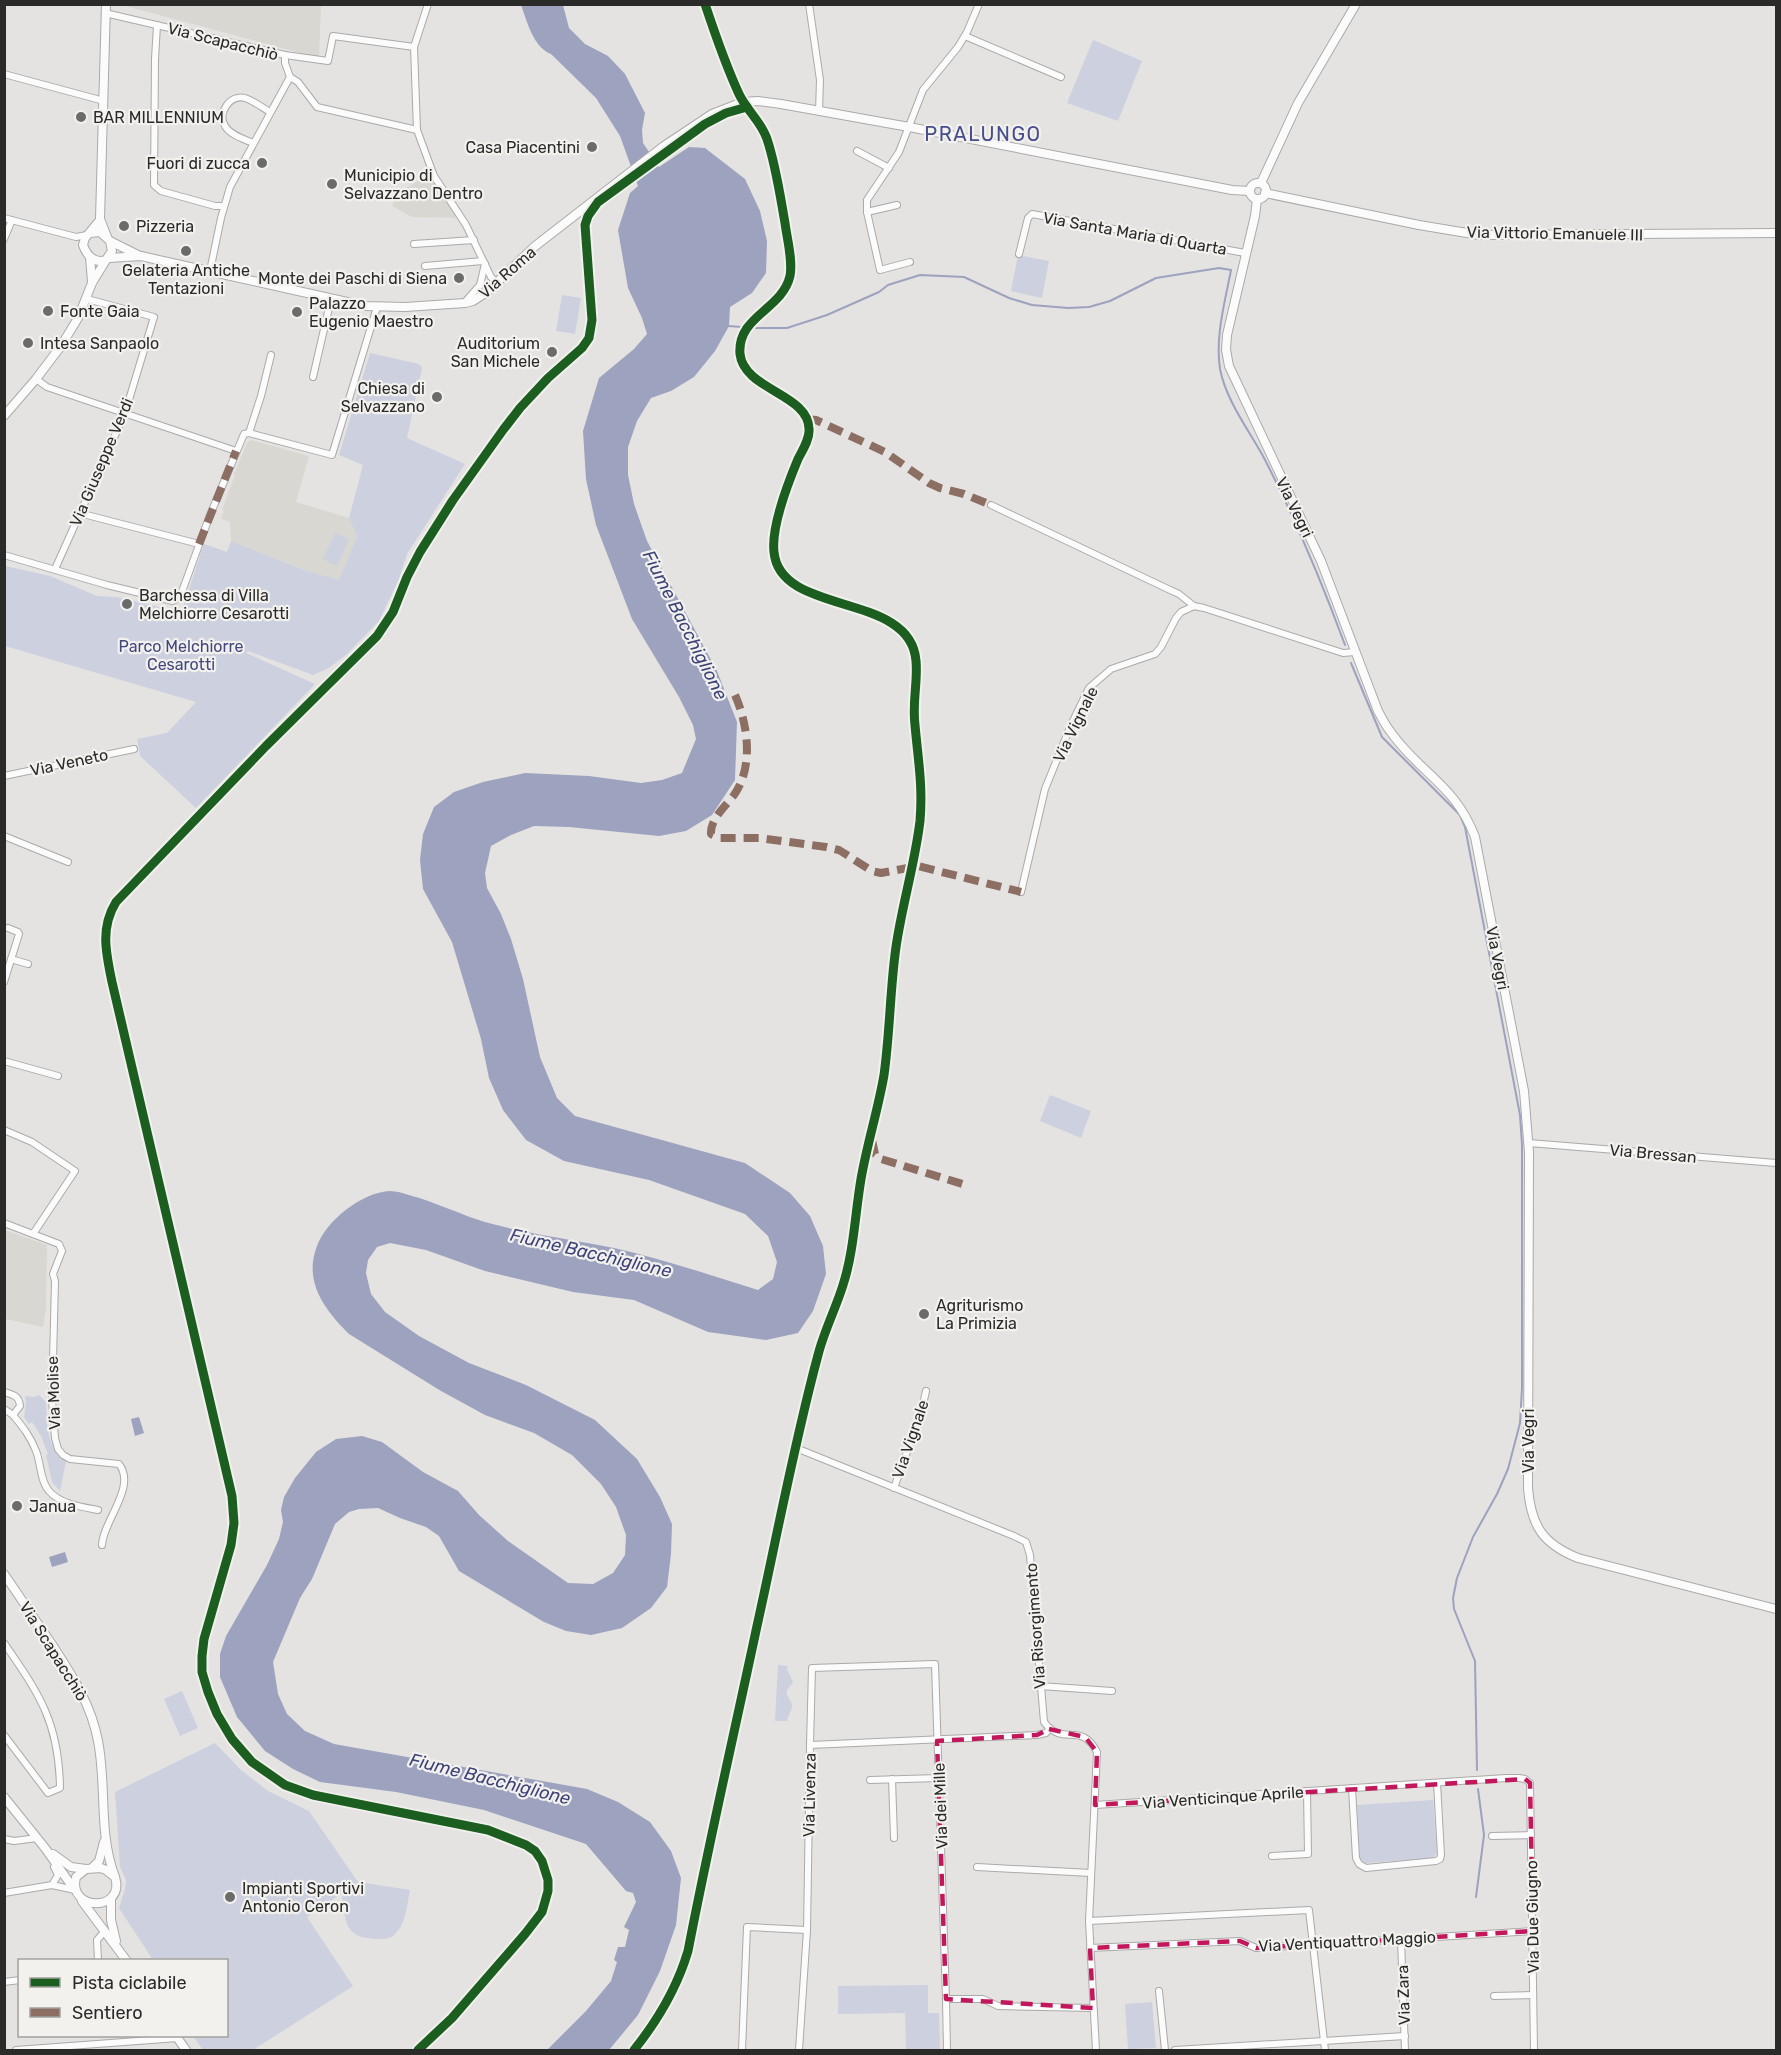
<svg xmlns="http://www.w3.org/2000/svg" width="1781" height="2055" font-family="Rubik,sans-serif">
<style>
.built{fill:#d9d7d1}
.green{fill:#cdd0de}
.water{fill:#9da2be}
.lines{fill:none;stroke-linecap:round;stroke-linejoin:round}
.stream{stroke:#9da2be;stroke-width:2}
.minor-casing{stroke:#abaaa9;stroke-width:8}
.tertiary-casing{stroke:#abaaa9;stroke-width:10}
.minor{stroke:#fbfbfb;stroke-width:6}
.tertiary{stroke:#fbfbfb;stroke-width:8}
.quiet{stroke:#8d6e63;stroke-width:8;stroke-dasharray:15 8;stroke-linecap:butt}
.cycleway-casing{stroke:#f2f1ee;stroke-width:13}
.cycleway{stroke:#1b5e20;stroke-width:9}
.marked{fill:none;stroke:#c2185b;stroke-width:4.5;stroke-dasharray:12 8;stroke-linejoin:round}
.poi-dot{fill:#6b6b6a;stroke:#f2f1ee;stroke-width:2}
.labels{text-anchor:middle;stroke-width:4.5;stroke-linejoin:round;paint-order:stroke}
.street-label{font-size:16px;fill:#2a2a29;stroke:#f2f1ee}
.poi-label{font-size:16px;fill:#2a2a29;stroke:#f2f1ee;text-anchor:start}
.park-label{font-size:16px;fill:#42487e;stroke:#f2f1ee}
.water-label{font-size:18px;font-style:italic;fill:#3d4379;stroke:#f2f1ee}
.quarter-label{font-size:20px;letter-spacing:1.5px;fill:#474e8c;stroke:#f2f1ee}
</style>
<rect width="100%" height="100%" fill="#e4e3e2"/>
<g class="built">
<path d="M122,5h199l-2,53z"/>
<path d="M432,172l29,46 -49,-1 -20,-11 5,-12z"/>
<path d="M251,440l58,16 -13,46 53,16 8,18 -18,44 -35,-10 -73,-29 -1,-19 -9,-3 3,-8 -2,-1 13,-35 -1,-1 13,-31z"/>
<path d="M4,1230l43,15 -1,63 -3,19 -38,-8z"/>
</g>
<g class="green">
<path d="M1093,40l49,21 -24,60 -51,-18z"/>
<path d="M1018,255l31,6 -7,37 -31,-7z"/>
<path d="M562,295l19,3 -6,36 -19,-3z"/>
<path d="M370,353l49,11 3,4 -15,70 58,26 -58,90 -8,25 -20,42 -32,33 -18,14 -16,7 -65,-24 -2,2 69,31 -119,124 -56,-52 -3,-17 30,-6 29,-31 -191,-56v-80l45,10 47,20 20,1 22,5 42,11 23,-69 23,8 4,-11 73,29 35,10 18,-44 -8,-18 14,-53 -24,-10z"/>
<path d="M335,533l14,6 -12,27 -14,-7z"/>
<path d="M1050,1095l41,16 -10,27 -41,-17z"/>
<path d="M39,1395l7,7c1,21 0,46 20,59l-6,30 -8,-9 -6,-27 2,-1 -7,-18 -9,-14 -3,2 -5,-7 2,-15 -1,-6 10,1z"/>
<path d="M778,1665l10,1 -1,3 6,13c-1,3 -5,5 -6,9 -2,5 5,9 5,15 0,5 -4,9 -5,15h-12z"/>
<path d="M182,1691l16,37 -18,8 -16,-37z"/>
<path d="M215,1743l26,27 27,21 41,20 49,71 52,8c-3,14 -4,34 -15,44 -4,5 -11,5 -17,5 -33,-1 -32,-14 -36,-43l12,-11 -47,32 46,69 -100,64h-50l-10,-14h33v-76h-73l-34,-52 6,-19 1,-9 -6,-13 -5,-75z"/>
<path d="M1433,1800l4,53 -4,5 -67,5 -6,-4 -3,-54z"/>
<path d="M928,1985v28h11l1,37h-34l-1,-37 -67,1v-28z"/>
<path d="M1152,2002l4,46 -28,1 -3,-45z"/>
</g>
<g class="water">
<path d="M521,5h42l6,23 16,16 23,12 17,18 20,39 -3,17 1,13 16,24 30,-20 16,1 40,31 15,32 7,30 -1,32 -14,20 -22,14 -1,19 -14,25 -21,26 -23,14 -20,7 -14,23 -9,26v28l6,29 13,37 70,130 20,51 -2,58 -23,35 -26,16 -27,5 -90,-9 -35,-1 -23,9 -20,11 -6,27 2,15 14,26 10,25 12,40 17,78 17,41 18,18 170,47 45,30 20,23 13,30 3,28 -13,37 -15,22 -32,7 -58,-8 -74,-32 -61,-8 -88,-21 -59,-21 -36,-7 -13,4 -9,13 -2,13 5,21 14,18 34,24 50,27 57,22 69,35 42,39 23,38 12,27 -1,30 -4,33 -16,21 -29,20 -31,7 -25,-4 -22,-9 -85,-51 -20,-35 -13,-9 -26,-9 -22,-10 -19,1 -10,3 -14,12 -23,55 -12,19 -27,64 5,32 9,20 18,17 29,13 253,45 31,13 32,20 21,29 10,27 -5,47 -16,46 -22,44 -29,35h-62l39,-39 25,-30 6,-19 -3,-2 4,-13h7l4,-17 -5,-3 12,-25 -3,-9 -7,-2 -40,-47 -102,-34 -88,-18 -76,-10 -27,-13 -28,-18 -28,-34 -17,-40v-23l6,-18 41,-71 12,-26 4,-17 -2,-12 3,-13 11,-19 21,-26 20,-13 26,-3 20,6 41,30 35,19 21,24 29,26 60,42 25,1 20,-11 12,-18 1,-20 -10,-28 -15,-23 -29,-29 -38,-22 -49,-18 -44,-24 -92,-57c-24,-24 -46,-52 -32,-88 9,-25 45,-54 73,-55 8,0 18,4 26,6 23,7 46,18 69,25 42,12 86,17 129,26 49,11 96,27 144,42l15,-11 4,-17 -9,-26 -23,-22 -96,-34 -85,-19 -38,-21 -23,-30 -14,-32 -8,-39 -29,-97 -29,-53 -3,-29 3,-26 11,-27 20,-15 29,-10 42,-9 64,3 52,7 21,-3 20,-7 14,-34 -3,-14 -14,-28 -47,-78 -36,-94 -10,-46 -3,-48 16,-53 35,-29 13,-15 -5,-16 -14,-30 -10,-58 12,-37 8,-7 -18,-50 -24,-38 -45,-44c-18,-7 -24,-33 -30,-49z"/>
<path d="M139,1417l5,16 -9,3 -4,-17z"/>
<path d="M65,1552l3,10 -16,5 -3,-10z"/>
</g>
<g class="lines">
<g class="stream">
<path d="M728,326l28,2h31l40,-13 52,-23 9,-7 32,-10 44,2 45,21 23,7 36,3 21,-1 21,-6 46,-23 63,-10 12,2c-6,32 -16,66 -11,99 6,31 28,60 43,87 32,62 58,124 82,189"/>
<path d="M1351,663l31,74 78,78 5,12 55,288 2,30v243l-2,35 -12,46 -11,25 -24,43 -16,41 -4,20 1,11 21,52 2,109"/>
<path d="M1476,1897l8,-62 -6,-46"/>
</g>
<g class="minor-casing">
<g id="minor">
<path d="M428,4l-14,43 3,83 17,46 32,49 25,52 6,6"/>
<path d="M705,4l38,98"/>
<path d="M809,4l11,76 -1,31"/>
<path d="M105,13l180,42v8l5,14 8,5 19,25 100,23"/>
<path d="M157,25l-2,34 -1,126 7,6 54,15h9"/>
<path d="M965,36l96,41"/>
<path d="M285,55l43,6 5,-25 81,11"/>
<path d="M4,74l100,27"/>
<path d="M253,143c-9,-4 -23,-8 -28,-17 -8,-13 5,-32 20,-28 9,3 18,10 25,14"/>
<path d="M857,151l32,17"/>
<path d="M867,212l30,-7"/>
<path d="M4,218l72,19 11,-2"/>
<path d="M4,239l8,-19"/>
<path d="M414,244l60,-4"/>
<path d="M1019,254l9,-36 4,-4 213,39"/>
<path d="M910,262l-30,8 -13,-58v-12l32,-48 24,-62 35,-43 9,-15 12,-28"/>
<path d="M425,266l58,-5"/>
<path d="M210,271l11,-53 9,-31 60,-110"/>
<path d="M465,302l15,-17 5,-21"/>
<path d="M313,377l18,-78"/>
<path d="M36,379l11,8 189,64"/>
<path d="M249,433l12,-37 10,-41"/>
<path d="M991,505l177,84 11,5 15,12"/>
<path d="M79,513l120,31"/>
<path d="M4,555l103,30 66,16 7,-4 30,-82 34,-81 5,-1 83,22 45,-148"/>
<path d="M55,569l70,-156 29,-96 -67,-18"/>
<path d="M4,776l130,-27"/>
<path d="M4,836l64,26"/>
<path d="M1021,892l24,-103 26,-64 18,-37 22,-19 44,-15 6,-7 15,-29 5,-6 13,-6 10,2 139,45 12,-1"/>
<path d="M11,959l17,5"/>
<path d="M4,982l15,-48 -1,-2 -10,-4"/>
<path d="M4,1061l54,15"/>
<path d="M4,1130l28,12 43,29 -42,63"/>
<path d="M1529,1143l247,20"/>
<path d="M4,1223l55,21 3,7 -9,23 2,7 -3,119 3,38 3,11 5,6 7,4 49,5c18,23 -16,57 -17,81"/>
<path d="M4,1392c10,3 15,4 16,14l-7,9c9,11 18,22 23,36 5,12 4,30 13,40 11,13 33,16 49,19"/>
<path d="M4,1409l9,6"/>
<path d="M796,1448l218,88 12,6 4,13 14,167c20,26 36,-2 53,30l-8,169 7,129"/>
<path d="M894,1488l27,-75 5,-22"/>
<path d="M4,1643c36,52 55,80 56,145l-12,5 -44,-58"/>
<path d="M1040,1686l72,5"/>
<path d="M810,1745l2,-77 123,-4 11,335h37l15,7 95,2"/>
<path d="M892,1779l2,59"/>
<path d="M870,1780l69,-2"/>
<path d="M1352,1788l4,70 3,6 7,4 70,-7 4,-2 1,-4 -4,-72"/>
<path d="M1095,1805l411,-27h13l6,1 5,4 4,267"/>
<path d="M1492,1836l39,-1"/>
<path d="M4,1839l10,2 23,-3"/>
<path d="M1272,1856l36,-2 -1,-63"/>
<path d="M977,1867l114,6"/>
<path d="M52,1885l6,-10 -4,-8"/>
<path d="M4,1893l48,-8 23,5"/>
<path d="M1089,1921l220,-11 16,140"/>
<path d="M1401,1939l4,111"/>
<path d="M1090,1948l150,-7 16,7 277,-17"/>
<path d="M98,1960l-1,-20 8,-9"/>
<path d="M4,1982l16,-2"/>
<path d="M1159,1991l6,59"/>
<path d="M1494,1996l39,-1"/>
<path d="M946,1999l1,51"/>
<path d="M16,2050l162,-12"/>
<path d="M742,2050l5,-123 60,3"/>
<path d="M799,2050l8,-120 3,-185 227,-10 9,-2 3,-4"/>
<path d="M1175,2050l230,-14"/>
</g>
</g>
<g class="tertiary-casing">
<g id="tertiary">
<path d="M106,4l-6,215 7,18"/>
<path d="M1261,183l37,-80 58,-99"/>
<circle cx="1258" cy="191" r="8"/>
<path d="M1265,193l154,32 60,10 297,-2"/>
<path d="M1257,199l-2,17 -28,119 -1,15 3,16 92,195 57,150c4,7 7,14 12,20 29,42 65,53 85,106l49,254 5,61 -1,336c3,38 15,56 50,70l198,51"/>
<path d="M90,233l10,-1 10,9 2,10 -6,9c-12,4 -19,-4 -23,-15l2,-7 15,-18"/>
<path d="M110,241l30,15"/>
<path d="M90,257l2,25"/>
<path d="M109,258l32,-2 224,50 40,1 60,-4 8,-2 14,-9 47,-45 130,-101 48,-32 31,-12 15,-1 23,3 128,23 323,63 18,1"/>
<path d="M4,416l32,-37 25,-33 17,-28 14,-35 14,-23"/>
<path d="M4,1574c16,23 31,46 47,69 20,31 40,60 47,98 9,45 0,92 17,136"/>
<path d="M4,1797l41,51 29,41"/>
<path d="M53,1854l18,13 15,2"/>
<path d="M92,1868l7,-7 5,-19"/>
<path d="M101,1868l5,2 9,7c11,35 -48,35 -39,0l10,-8z"/>
<path d="M111,1899v21l5,21"/>
<path d="M82,1901l44,59"/>
<path d="M176,2036l10,14"/>
</g>
</g>
<use href="#minor" class="minor"/>
<use href="#tertiary" class="tertiary"/>
<g class="quiet">
<path d="M807,419l9,1 69,32 44,31 11,5 24,6 27,11"/>
<path d="M199,544l37,-93"/>
<path d="M735,695c13,29 19,72 -1,100 -8,11 -24,24 -23,39l9,4h39l67,9 13,3 33,21 9,2 37,-7 103,26"/>
<path d="M872,1140l3,14 6,5 88,27"/>
</g>
<g class="cycleway-casing">
<g id="cycleway">
<path d="M418,2050l34,-32 73,-84 17,-22 6,-21v-11l-6,-19 -7,-10 -9,-6 -38,-15 -175,-35 -28,-10 -33,-23 -20,-23 -15,-25 -9,-22 -6,-20v-16l2,-17 27,-94 3,-22 -2,-27 -120,-514c-6,-29 -12,-54 4,-80l150,-156 111,-110 16,-24 14,-35 13,-25 33,-52 50,-70 17,-22 28,-30 34,-30 7,-10 3,-18 -7,-95 3,-9 10,-14 107,-78 21,-11 21,-6"/>
<path d="M634,2050c24,-30 43,-62 54,-99 21,-109 46,-217 69,-325 20,-90 37,-182 61,-271 6,-24 18,-47 25,-70 11,-34 12,-71 18,-106 6,-35 17,-69 23,-104 6,-43 6,-86 12,-128 6,-42 19,-84 24,-126 3,-35 -2,-62 -5,-96 -3,-22 3,-43 1,-64 -5,-70 -136,-44 -142,-109 -3,-26 14,-69 24,-93 4,-8 12,-20 11,-30 0,-35 -65,-39 -69,-75 -3,-38 42,-44 50,-78 3,-16 -3,-37 -5,-53 -5,-28 -9,-57 -18,-84 -6,-18 -20,-28 -28,-45 -13,-28 -24,-60 -34,-90"/>
</g>
</g>
<use href="#cycleway" class="cycleway"/>
</g>
<path class="marked" d="M1049,1729l36,8 12,15 -2,53 430,-26 5,4 3,148 -277,17 -16,-7 -150,7 3,60 -147,-9 -9,-258 100,-6z"/>
<g class="poi-dot">
<circle cx="81" cy="117" r="6"/>
<circle cx="592" cy="147" r="6"/>
<circle cx="262" cy="163" r="6"/>
<circle cx="332" cy="184" r="6"/>
<circle cx="124" cy="226" r="6"/>
<circle cx="186" cy="251" r="6"/>
<circle cx="459" cy="278" r="6"/>
<circle cx="48" cy="311" r="6"/>
<circle cx="297" cy="312" r="6"/>
<circle cx="28" cy="343" r="6"/>
<circle cx="552" cy="352" r="6"/>
<circle cx="437" cy="397" r="6"/>
<circle cx="127" cy="604" r="6"/>
<circle cx="924" cy="1314" r="6"/>
<circle cx="17" cy="1506" r="6"/>
<circle cx="230" cy="1897" r="6"/>
</g>
<g class="labels">
<g class="street-label">
<text transform="translate(223 41) rotate(14)" y="6">Via Scapacchiò</text>
<text transform="translate(1135 233) rotate(10)" y="6">Via Santa Maria di Quarta</text>
<text transform="translate(1555 233) rotate(1)" y="6">Via Vittorio Emanuele III</text>
<text transform="translate(507 272) rotate(-41)" y="6">Via Roma</text>
<text transform="translate(101 462) rotate(-67)" y="6">Via Giuseppe Verdi</text>
<text transform="translate(1295 507) rotate(64)" y="6">Via Vegri</text>
<text transform="translate(1075 724) rotate(-64)" y="6">Via Vignale</text>
<text transform="translate(69 762) rotate(-12)" y="6">Via Veneto</text>
<text transform="translate(1498 958) rotate(79)" y="6">Via Vegri</text>
<text transform="translate(1653 1153) rotate(5)" y="6">Via Bressan</text>
<text transform="translate(53 1393) rotate(-92)" y="6">Via Molise</text>
<text transform="translate(910 1439) rotate(-71)" y="6">Via Vignale</text>
<text transform="translate(1528 1441) rotate(-90)" y="6">Via Vegri</text>
<text transform="translate(1035 1626) rotate(-94)" y="6">Via Risorgimento</text>
<text transform="translate(54 1651) rotate(58)" y="6">Via Scapacchiò</text>
<text transform="translate(809 1795) rotate(-89)" y="6">Via Livenza</text>
<text transform="translate(1223 1797) rotate(-4)" y="6">Via Venticinque Aprile</text>
<text transform="translate(940 1806) rotate(-92)" y="6">Via dei Mille</text>
<text transform="translate(1532 1917) rotate(-91)" y="6">Via Due Giugno</text>
<text transform="translate(1347 1941) rotate(-3)" y="6">Via Ventiquattro Maggio</text>
<text transform="translate(1403 1995) rotate(-92)" y="6">Via Zara</text>
</g>
<g class="poi-label">
<text x="93" y="123">BAR MILLENNIUM</text>
<text x="580" y="153" text-anchor="end">Casa Piacentini</text>
<text x="250" y="169" text-anchor="end">Fuori di zucca</text>
<text x="344" y="181">Municipio di<tspan x="344" dy="18">Selvazzano Dentro</tspan></text>
<text x="136" y="232">Pizzeria</text>
<text x="186" y="276" text-anchor="middle">Gelateria Antiche<tspan x="186" dy="18">Tentazioni</tspan></text>
<text x="447" y="284" text-anchor="end">Monte dei Paschi di Siena</text>
<text x="309" y="309">Palazzo<tspan x="309" dy="18">Eugenio Maestro</tspan></text>
<text x="60" y="317">Fonte Gaia</text>
<text x="40" y="349">Intesa Sanpaolo</text>
<text x="540" y="349" text-anchor="end">Auditorium<tspan x="540" dy="18">San Michele</tspan></text>
<text x="425" y="394" text-anchor="end">Chiesa di<tspan x="425" dy="18">Selvazzano</tspan></text>
<text x="139" y="601">Barchessa di Villa<tspan x="139" dy="18">Melchiorre Cesarotti</tspan></text>
<text x="936" y="1311">Agriturismo<tspan x="936" dy="18">La Primizia</tspan></text>
<text x="29" y="1512">Janua</text>
<text x="242" y="1894">Impianti Sportivi<tspan x="242" dy="18">Antonio Ceron</tspan></text>
</g>
<g class="park-label">
<text x="181" y="652">Parco Melchiorre<tspan x="181" dy="18">Cesarotti</tspan></text>
</g>
<g class="water-label">
<text transform="translate(685 625) rotate(63)" y="6">Fiume Bacchiglione</text>
<text transform="translate(591 1253) rotate(13)" y="6">Fiume Bacchiglione</text>
<text transform="translate(490 1779) rotate(14)" y="6">Fiume Bacchiglione</text>
</g>
<g class="quarter-label">
<text x="983" y="141">PRALUNGO</text>
</g>
</g>
<rect width="1781" height="2055" fill="none" stroke="#2a2a29" stroke-width="12"/>
<rect x="18" y="1959" width="210" height="78" fill="#f2f1ee" stroke="#a2a19f" stroke-width="1.5"/>
<rect x="30" y="1978" width="30" height="9" fill="#1b5e20" stroke="#a2a19f" stroke-width="1.5"/>
<text x="72" y="1989" font-size="18" fill="#2a2a29">Pista ciclabile</text>
<rect x="30" y="2008" width="30" height="9" fill="#8d6e63" stroke="#a2a19f" stroke-width="1.5"/>
<text x="72" y="2019" font-size="18" fill="#2a2a29">Sentiero</text>
</svg>
